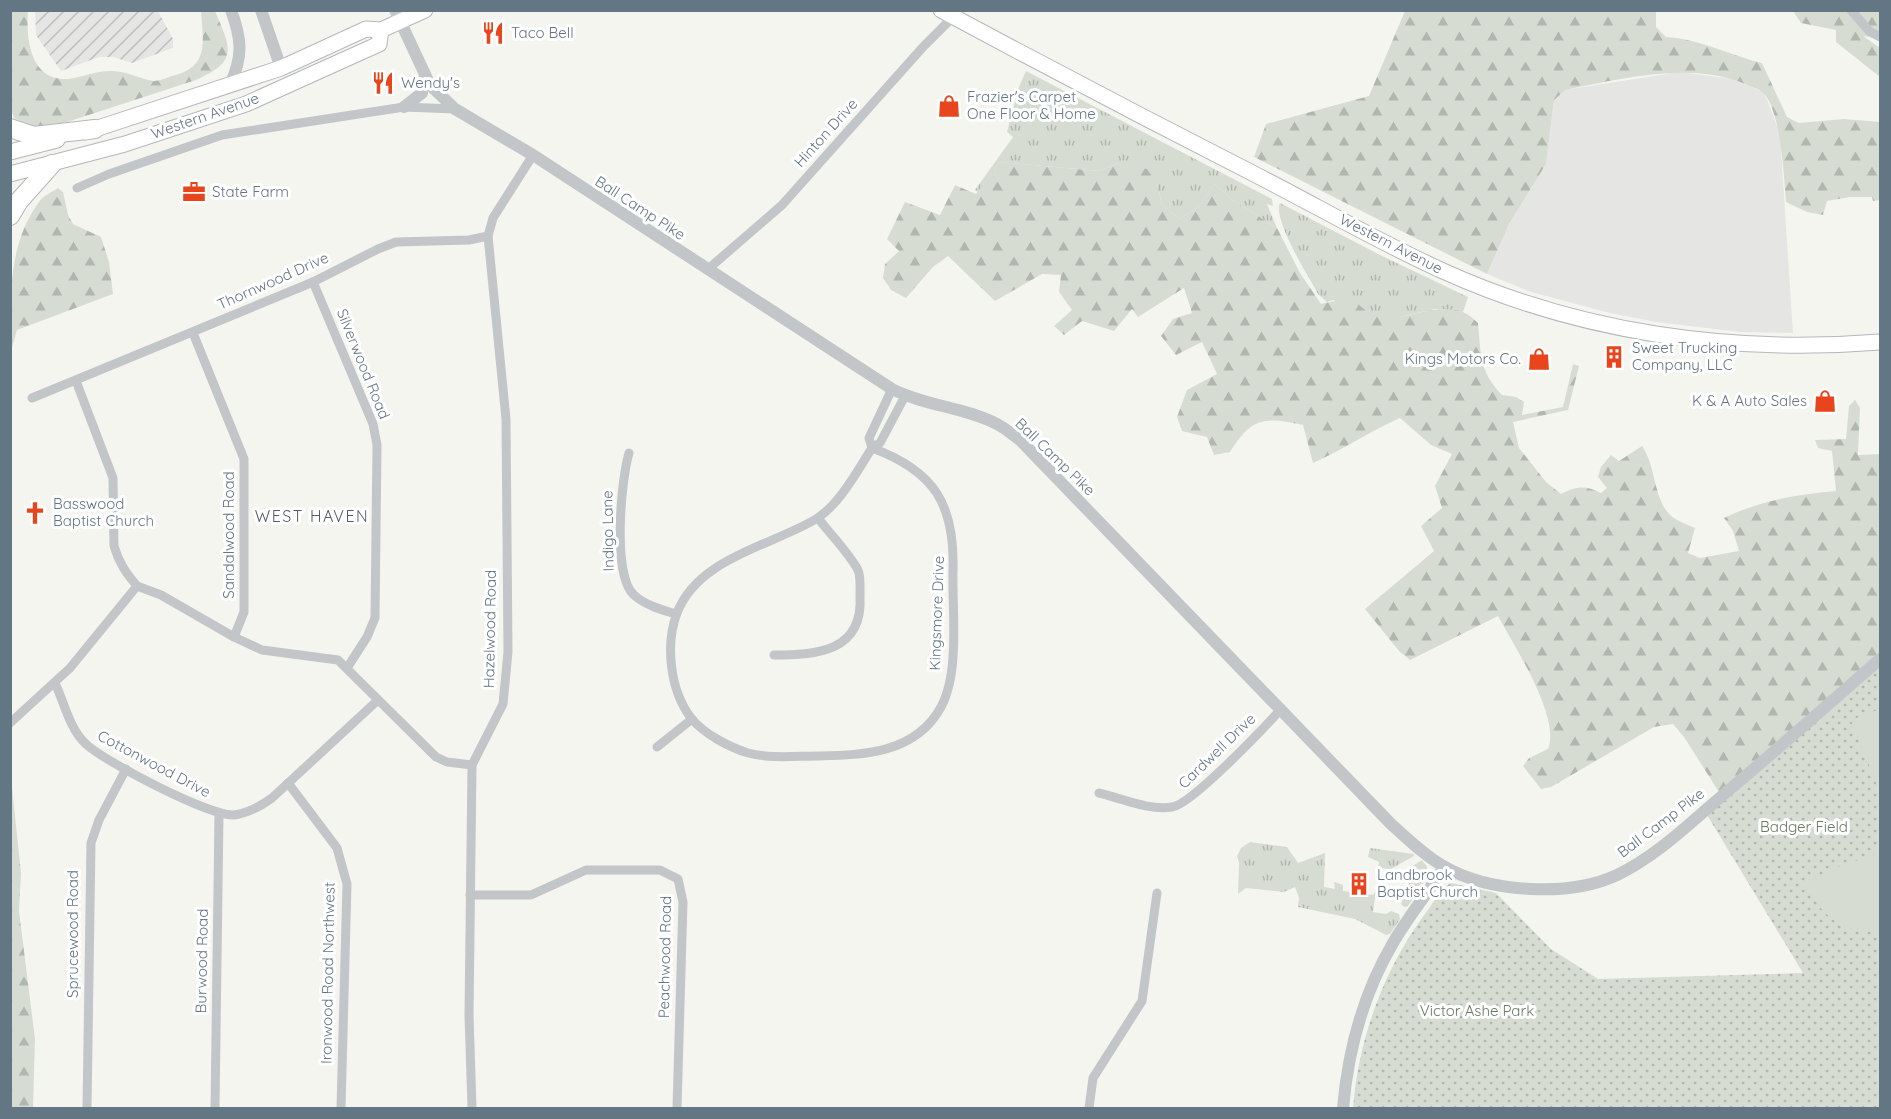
<svg xmlns="http://www.w3.org/2000/svg" width="1891" height="1119" font-family="Quicksand,sans-serif">
<style>
.built{fill:#e5e6e4}
.industrial{fill:url(#industrial-furrows)}
.grass{fill:url(#grass-tufts)}
.forest{fill:url(#forest-firs)}
.park{fill:url(#park-dots)}
.pitch{fill:#d6dcd1}
.lines{fill:none;stroke-linecap:round;stroke-linejoin:round}
.primary-casing{stroke:#b3b8bb;stroke-width:17}
.motorway-casing{stroke:#b5b8bb;stroke-width:20}
.minor{stroke:#c2c6c9;stroke-width:9}
.tertiary{stroke:#c2c6c9;stroke-width:12}
.primary{stroke:#fff;stroke-width:15}
.motorway{stroke:#fff;stroke-width:18}
.labels{text-anchor:middle;stroke-width:6;stroke-linejoin:round;paint-order:stroke}
.poi-label{font-size:15px;fill:#637683;stroke:#fff;text-anchor:start}
.street-label{font-size:15px;fill:#637683;stroke:#fff}
.park-label{font-size:15px;fill:#677a62;stroke:#fff}
.neighbourhood-label{font-size:16px;letter-spacing:1.5px;fill:#515e67;stroke:#fff}
</style>
<defs>
<pattern id="industrial-furrows" width="10" height="10" patternUnits="userSpaceOnUse" patternTransform="scale(1.5)"><rect width="10" height="10" fill="#e5e6e4"/><path d="M-1 1l2-2M0 10L10 0M9 11l2-2" fill="none" stroke="#bdbfbe"/></pattern>
<pattern id="grass-tufts" width="24" height="20" patternUnits="userSpaceOnUse" patternTransform="scale(1.5)"><rect width="24" height="20" fill="#d6dcd1"/><path d="M3 7l-1-3M5 7V3M7 7l1-3M15 17l-1-3M17 17v-4M19 17l1-3" fill="none" stroke="#b1b7af"/></pattern>
<pattern id="forest-firs" width="22" height="20" patternUnits="userSpaceOnUse" patternTransform="scale(1.5)"><rect width="22" height="20" fill="#d6dcd1"/><path d="M5 1l3.5 6h-7zM16 11l3.5 6h-7z" fill="#b1b7af"/></pattern>
<pattern id="park-dots" width="8" height="8" patternUnits="userSpaceOnUse" patternTransform="scale(1.5)"><rect width="8" height="8" fill="#d6dcd1"/><path d="M2 2h.1M6 6h.1" fill="none" stroke="#b1b7af" stroke-width="1.8" stroke-linecap="round"/></pattern>
</defs>
<rect width="100%" height="100%" fill="#f5f5f0"/>
<path class="built" d="M1679,72l54,7 30,13 5,10 12,32 13,199 -53,-1 -84,-10 -46,-9 -79,-21 -44,-18 22,-50 37,-60 8,-64 10,-10z"/>
<path class="industrial" d="M35,11h123l15,28v9l-41,15 -19,-6h-14l-38,14 -25,-36z"/>
<g class="grass">
<path d="M1026,71l246,128 1,7 -6,-2 10,24 -46,-29 -16,-15 -18,24 -17,11 -18,-14 -5,-22 -38,-20 -20,8 -99,-9 -22,30 -3,-2 38,-53 -6,-5 11,-43z"/>
<path d="M1280,203l100,52 88,42 -5,15 -28,-3 -50,11 -52,-20 -6,2 -9,-8c-9,-17 -46,-75 -38,-91z"/>
<path d="M1250,842l37,5 11,16 27,-10 -1,34 11,2 -1,-7 9,3v6l30,4 3,-5 -3,22 13,2 5,-3 8,3 1,5 -10,15 -4,1 -31,-16 -57,-12 1,-9 -4,-11 -11,5 -38,-4 -8,6 1,-31 -2,-7 4,-8z"/>
<path d="M1370,848l44,6v2l-23,13 -13,-1 1,-6 -11,-5z"/>
<path d="M1422,860l5,7 -1,13 -18,26 -4,1 -3,-3 11,-28 -4,-7z"/>
</g>
<g class="forest">
<path d="M10,11h18c-2,28 2,70 40,68 16,-2 29,-9 45,-8 14,0 30,9 41,10 5,0 12,-3 18,-5 38,-9 31,-34 29,-65h14c16,38 24,50 -19,69l-138,45 -23,2 -21,-9 -3,-9z"/>
<path d="M1405,11h251v16l10,10c34,2 63,18 96,26l25,54 12,6 45,-4 36,3v78l-7,1 -1,-4h-22l-23,4 -4,14 -16,-3 -21,-10c-2,-24 -5,-95 -24,-110 -4,-4 -12,-5 -17,-8 -56,-23 -123,-5 -180,6l-11,10 -8,64 -37,60 -22,50 -233,-117 12,-33 103,-28z"/>
<path d="M1793,11h87v28l-17,-3 17,12v29l-44,-35v-12l-35,-7z"/>
<path d="M1000,162l99,9 20,-8 28,6 10,14 5,22 18,14 17,-11 18,-24 16,15 46,29 23,45 21,31 31,-7c35,45 68,1 111,15 5,2 11,7 15,11 3,31 1,48 24,72l14,2 8,5 -2,13 41,-8 10,-43 6,2 -11,44 -55,12 6,26 27,34 15,12c15,-8 24,-9 40,-1l6,-5 -9,-11 3,-10 10,-12 8,6 23,-15c15,21 11,58 32,72 6,4 14,7 21,10l-7,25 12,5 39,-7 -6,-20 -9,-13c38,-18 70,-23 112,-27l-4,-40 -14,-3 -3,-8 31,-1 3,-33 6,-6 5,8 -2,47 22,-1v201l-161,137 -35,-55 -11,-13 -19,3 -103,60 -10,2 -18,-23 6,-8 19,-9c13,-32 -34,-103 -50,-133l-88,44 -11,-9 -34,-42 69,-58 -13,-25 21,-18 -7,-22 17,-32 -21,-9 -31,-27c-30,13 -57,32 -87,45l-10,-38c-39,-9 -52,-7 -73,27l-16,3 -7,-18 -25,-6 -5,-14 10,-27 30,-16 -15,-32 -26,13 -15,-19 12,-17 19,-6 -8,-25 -46,29 -6,-8 -18,22 -32,-10 -18,14 -10,-9 18,-16 -13,-18 2,-17 -19,-1 -47,27 -47,-45 -15,11 -27,31 -15,-8 -8,-12 2,-14 14,-13 -12,-12 18,-37 35,13 15,-30 21,9z"/>
<path d="M58,188l5,4 5,23 5,9 28,13 8,25 4,32 -96,36 -6,21c-1,-49 -4,-106 28,-149 4,-6 13,-10 19,-14z"/>
<path d="M10,768l11,105 -2,38 16,128 -2,69h-22z"/>
</g>
<path class="park" d="M1880,665v443h-527c6,-72 31,-139 74,-197 7,-9 14,-23 24,-28l45,10 55,56 47,30 205,-6 -99,-163z"/>
<g class="pitch">
<path d="M1880,709v84l-29,-73z"/>
<path d="M1878,851l2,2v79c-39,0 -59,-15 -75,-50l37,-17 30,-9z"/>
</g>
<g class="lines">
<g class="primary-casing">
<g id="primary">
<path d="M941,10c106,57 213,113 321,168 60,31 119,65 181,93 137,62 288,83 437,71"/>
<path d="M86,132l195,-64 85,-39 15,1 44,-20"/>
<path d="M10,152l47,-12"/>
<path d="M10,174l115,-30 121,-40 133,-60 2,-14"/>
</g>
</g>
<g class="motorway-casing">
<g id="motorway">
<path d="M10,128l24,8 61,-7"/>
<path d="M10,216l9,-15 33,-37"/>
</g>
</g>
<g class="minor">
<path d="M1851,10l18,21 11,6"/>
<path d="M77,188l32,-14 113,-39 182,-28 51,2"/>
<path d="M707,270l75,-65 141,-158 37,-37"/>
<path d="M313,282l60,142 4,21 -2,173 -8,19 -20,31"/>
<path d="M193,333l51,126v153l-10,25"/>
<path d="M76,381l37,97 1,68c5,17 12,27 23,40"/>
<path d="M32,398l281,-116 65,-33 18,-7 73,-2 19,-4"/>
<path d="M872,448c63,23 83,57 81,123 -1,40 7,101 -12,136 -25,46 -76,48 -122,49 -23,0 -48,3 -71,-3 -19,-6 -44,-19 -57,-35 -21,-28 -26,-73 -14,-105 21,-55 94,-67 139,-94 24,-15 41,-48 56,-71l8,-5 25,-47"/>
<path d="M872,448l-3,-10 23,-49"/>
<path d="M629,453c-8,27 -17,123 5,142 11,10 28,15 42,19"/>
<path d="M137,586l24,9 73,42 28,13 76,10 98,97 11,5 25,3"/>
<path d="M774,655c42,0 89,-3 86,-58 0,-8 1,-20 -2,-27 -10,-18 -28,-36 -40,-52"/>
<path d="M55,683c9,19 15,47 31,61 19,18 125,73 148,71 14,-2 27,-9 38,-17l106,-98"/>
<path d="M10,723l60,-55 67,-82"/>
<path d="M657,747l35,-28"/>
<path d="M288,783l49,65 10,36 -6,224"/>
<path d="M1099,793c22,5 50,18 73,14 19,-2 93,-80 109,-98"/>
<path d="M470,895h61l55,-25h74l18,9 5,23 -6,206"/>
<path d="M87,1108l4,-265 8,-23 27,-51"/>
<path d="M215,1108l4,-294"/>
<path d="M472,1108l-3,-93 3,-250 31,-61 5,-52 -2,-233 -18,-183 5,-18 40,-63"/>
<path d="M1089,1108l4,-30 49,-77 15,-108"/>
</g>
<g class="tertiary">
<path d="M261,10l20,58"/>
<path d="M395,10l35,75 25,24 78,46 359,234c33,17 72,18 105,35 8,4 16,11 23,16l372,385c16,14 34,32 53,42 46,26 125,30 172,8 42,-20 77,-56 112,-85 51,-43 101,-87 151,-131"/>
<path d="M230,85c13,-29 12,-45 1,-75"/>
<path d="M404,107l18,-14 3,-18"/>
<path d="M1343,1108c5,-57 20,-114 50,-165 15,-26 35,-50 51,-76"/>
</g>
<use href="#primary" class="primary"/>
<use href="#motorway" class="motorway"/>
</g>
<defs>
<g id="restaurant-bare" transform="scale(1.8)"><path d="M-5-6h1v4h1v-4h1v4h1v-4h1v5L-1.5 .5V6h-2V.5L-5-1ZM5-6V6H3V1.5H1.5Q1.5-4 5-6Z" fill="#e8451d" stroke="#fff" stroke-width="2.5" paint-order="stroke"/></g>
<g id="shop-bare" transform="scale(1.8)"><path d="M-5-2.5h2.3a2.7 3.5 0 0 1 5.4 0H5L5.5 6h-11ZM-1.5-2.5h3a1.5 2.3 0 0 0-3 0Z" fill="#e8451d" stroke="#fff" stroke-width="2.5" paint-order="stroke"/></g>
<g id="office-bare" transform="scale(1.8)"><path d="M-6-3h4V-5.5h4V-3h4V5H-6ZM-1-4.5V-3h2v-1.5ZM-6 0V1H6V0Z" fill="#e8451d" stroke="#fff" stroke-width="2.5" paint-order="stroke"/></g>
<g id="building-bare" transform="scale(1.8)"><path d="M-4-6H4V6H1V3H-1V6H-4ZM-2.5-4.3h1.7v1.8h-1.7ZM.8-4.3h1.7v1.8H.8ZM-2.5-1h1.7V.8h-1.7ZM.8-1h1.7V.8H.8Z" fill="#e8451d" stroke="#fff" stroke-width="2.5" paint-order="stroke"/></g>
<g id="church-bare" transform="scale(1.8)"><path d="M-1.2-6h2.4v3.5h3.3v2.4h-3.3V6h-2.4V-.1h-3.3v-2.4h3.3Z" fill="#e8451d" stroke="#fff" stroke-width="2.5" paint-order="stroke"/></g>
</defs>
<g fill-rule="evenodd">
<use href="#restaurant-bare" x="493" y="33"/>
<use href="#restaurant-bare" x="383" y="83"/>
<use href="#shop-bare" x="949" y="106"/>
<use href="#office-bare" x="194" y="192"/>
<use href="#building-bare" x="1614" y="357"/>
<use href="#shop-bare" x="1539" y="359"/>
<use href="#shop-bare" x="1825" y="401"/>
<use href="#church-bare" x="35" y="513"/>
<use href="#building-bare" x="1359" y="884"/>
</g>
<g class="labels">
<g class="poi-label">
<text x="511" y="38">Taco Bell</text>
<text x="401" y="88">Wendy's</text>
<text x="967" y="102">Frazier's Carpet<tspan x="967" dy="17">One Floor &amp; Home</tspan></text>
<text x="212" y="197">State Farm</text>
<text x="1632" y="353">Sweet Trucking<tspan x="1632" dy="17">Company, LLC</tspan></text>
<text x="1521" y="364" text-anchor="end">Kings Motors Co.</text>
<text x="1807" y="406" text-anchor="end">K &amp; A Auto Sales</text>
<text x="53" y="509">Basswood<tspan x="53" dy="17">Baptist Church</tspan></text>
<text x="1377" y="880">Landbrook<tspan x="1377" dy="17">Baptist Church</tspan></text>
</g>
<g class="street-label">
<text transform="translate(205 116) rotate(-19)" y="5">Western Avenue</text>
<text transform="translate(826 133) rotate(-48)" y="5">Hinton Drive</text>
<text transform="translate(640 208) rotate(33)" y="5">Ball Camp Pike</text>
<text transform="translate(1391 244) rotate(27)" y="5">Western Avenue</text>
<text transform="translate(273 281) rotate(-24)" y="5">Thornwood Drive</text>
<text transform="translate(363 364) rotate(68)" y="5">Silverwood Road</text>
<text transform="translate(1055 457) rotate(44)" y="5">Ball Camp Pike</text>
<text transform="translate(608 531) rotate(-91)" y="5">Indigo Lane</text>
<text transform="translate(229 535) rotate(-90)" y="5">Sandalwood Road</text>
<text transform="translate(937 613) rotate(-88)" y="5">Kingsmore Drive</text>
<text transform="translate(490 629) rotate(-89)" y="5">Hazelwood Road</text>
<text transform="translate(1217 751) rotate(-44)" y="5">Cardwell Drive</text>
<text transform="translate(154 764) rotate(28)" y="5">Cottonwood Drive</text>
<text transform="translate(1661 823) rotate(-37)" y="5">Ball Camp Pike</text>
<text transform="translate(73 934) rotate(-90)" y="5">Sprucewood Road</text>
<text transform="translate(665 957) rotate(-89)" y="5">Peachwood Road</text>
<text transform="translate(202 961) rotate(-89)" y="5">Burwood Road</text>
<text transform="translate(328 973) rotate(-89)" y="5">Ironwood Road Northwest</text>
</g>
<g class="park-label">
<text x="1804" y="832">Badger Field</text>
<text x="1477" y="1016">Victor Ashe Park</text>
</g>
<g class="neighbourhood-label">
<text x="312" y="522">WEST HAVEN</text>
</g>
</g>
<rect width="1891" height="1119" fill="none" stroke="#637683" stroke-width="24"/>
</svg>
